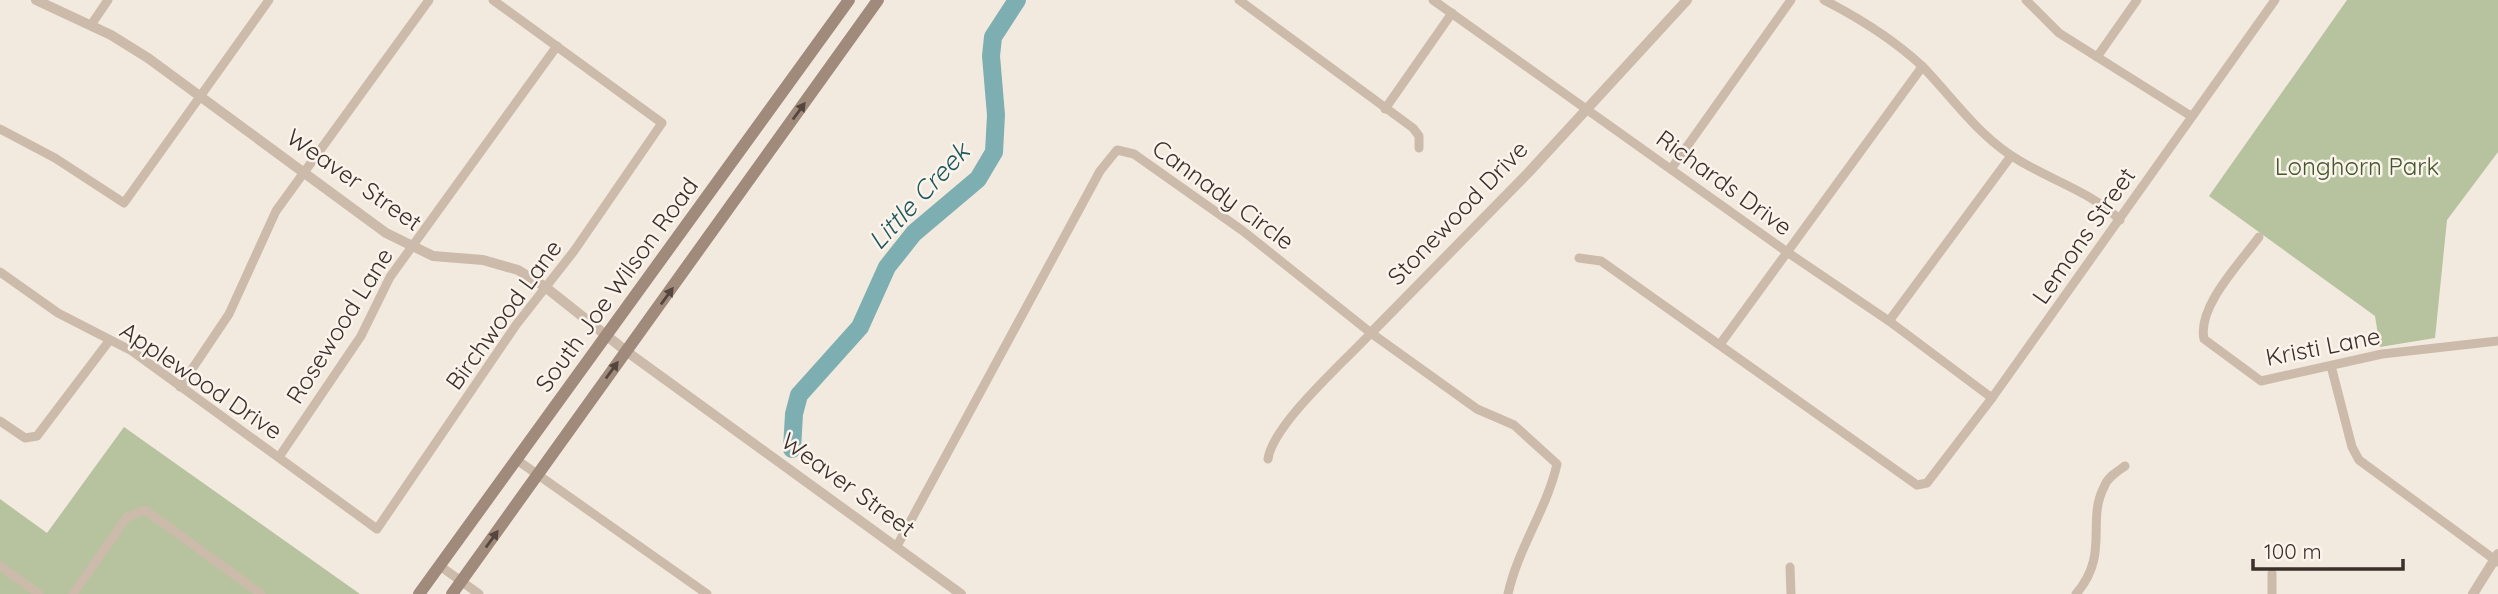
<svg xmlns="http://www.w3.org/2000/svg" width="2498" height="594" font-family="Quicksand,sans-serif">
<style>
.green{fill:#b6c39e}
.lines{fill:none;stroke-linecap:round;stroke-linejoin:round}
.river{stroke:#7daeb1;stroke-width:18}
.minor{stroke:#cba;stroke-width:9}
.tertiary{stroke:#cba;stroke-width:10}
.secondary{stroke:#a08a7b;stroke-width:12}
.oneway{fill:#54463e}
.labels{text-anchor:middle;stroke-width:5;stroke-linejoin:round;paint-order:stroke}
.park-label{font-size:24px;fill:#47582d;stroke:#fbf4ec}
.street-label{font-size:24px;fill:#3a2f2a;stroke:#fbf4ec}
.water-label{font-size:26px;font-style:italic;fill:#1e575c;stroke:#fbf4ec}
</style>
<rect width="100%" height="100%" fill="#f3eadf"/>
<g class="green">
<path d="M2347,0h151v152l-51,68 -12,118 -55,9 -5,-31 -166,-120z"/>
<path d="M124,427l236,167h-360v-95l47,34z"/>
</g>
<g class="lines">
<path class="river" d="M792,449l2,-35 5,-19 61,-68 27,-60 27,-34 64,-54 16,-27 2,-37 -5,-59 2,-19 24,-37"/>
<g class="minor">
<path d="M1239,0l174,128 6,8v12"/>
<path d="M1433,0l354,252 102,69 103,77"/>
<path d="M1824,0c35,18 69,39 98,66 29,30 52,64 87,88 36,25 79,35 111,66"/>
<path d="M2026,0l33,33 132,83"/>
<path d="M91,25l17,-25"/>
<path d="M2097,57l40,-57"/>
<path d="M1385,109l67,-96"/>
<path d="M0,129l55,29 69,45 145,-203"/>
<path d="M1671,169l120,-169"/>
<path d="M2259,237c-19,26 -62,70 -55,102l57,42 121,-27 116,-13"/>
<path d="M1579,258l22,3 316,224 10,-2 65,-85 283,-398"/>
<path d="M0,272l58,41 74,38 245,178 139,-204 58,-74 88,-128 -169,-123"/>
<path d="M1889,321l122,-165"/>
<path d="M1721,343l201,-276"/>
<path d="M2331,366l21,81 7,13 139,102"/>
<path d="M180,387l49,-73 47,-103 153,-211"/>
<path d="M0,421l25,17 12,-2 72,-95"/>
<path d="M279,457l82,-121 29,-59 167,-231"/>
<path d="M1268,459c5,-35 77,-98 103,-126"/>
<path d="M517,460l190,134"/>
<path d="M897,546l203,-375 17,-21 17,4 109,77 128,102 106,76 37,16 43,39c-10,45 -39,84 -49,130"/>
<path d="M0,566l39,28"/>
<path d="M440,566l39,28"/>
<path d="M1790,567l1,27"/>
<path d="M73,594l54,-77 18,-7 116,84"/>
<path d="M2076,594c35,-41 9,-73 29,-109 3,-8 13,-14 20,-19"/>
<path d="M2272,594v-21"/>
</g>
<g class="tertiary">
<path d="M36,0l75,35 37,23 238,175 47,23 50,4 35,10 26,16 82,65 335,243"/>
<path d="M1371,333l157,-160 159,-173"/>
<path d="M2473,594l25,-40"/>
</g>
<g class="secondary">
<path d="M419,594l430,-594"/>
<path d="M452,594l426,-594"/>
</g>
</g>
<defs><path id="oneway-solid" d="M-6-.8H1V-3.2L6.5 0L1 3.2V.8H-6Z" transform="scale(1.75)"/></defs>
<g class="oneway">
<use href="#oneway-solid" transform="translate(799 111) rotate(-54)"/>
<use href="#oneway-solid" transform="translate(667 296) rotate(-54)"/>
<use href="#oneway-solid" transform="translate(612 370) rotate(-54)"/>
<use href="#oneway-solid" transform="translate(492 539) rotate(-54)"/>
</g>
<g class="labels">
<g class="park-label">
<text x="2357" y="175">Longhorn Park</text>
</g>
<g class="street-label">
<text transform="translate(354 180) rotate(35)" y="8">Weaver Street</text>
<text transform="translate(1724 183) rotate(36)" y="8">Richards Drive</text>
<text transform="translate(1223 195) rotate(36)" y="8">Cannady Circle</text>
<text transform="translate(1458 213) rotate(-46)" y="8">Stonewood Drive</text>
<text transform="translate(2084 236) rotate(-55)" y="8">Lemons Street</text>
<text transform="translate(617 285) rotate(-54)" y="8">South Joe Wilson Road</text>
<text transform="translate(504 315) rotate(-54)" y="8">Birchwood Lane</text>
<text transform="translate(340 326) rotate(-58)" y="8">Rosewood Lane</text>
<text transform="translate(2323 347) rotate(-11)" y="8">Kristi Lane</text>
<text transform="translate(201 381) rotate(34)" y="8">Applewood Drive</text>
<text transform="translate(848 485) rotate(36)" y="8">Weaver Street</text>
</g>
<g class="water-label">
<text transform="translate(919 196) rotate(-47)" y="9">Little Creek</text>
</g>
</g>
<path d="M2253 559v10h150v-10" fill="none" stroke="#3a2f2a" stroke-width="3.5"/>
<text x="2264" y="559" font-size="21" fill="#3a2f2a" stroke="#fbf4ec" stroke-width="5" paint-order="stroke">100 m</text>
</svg>
